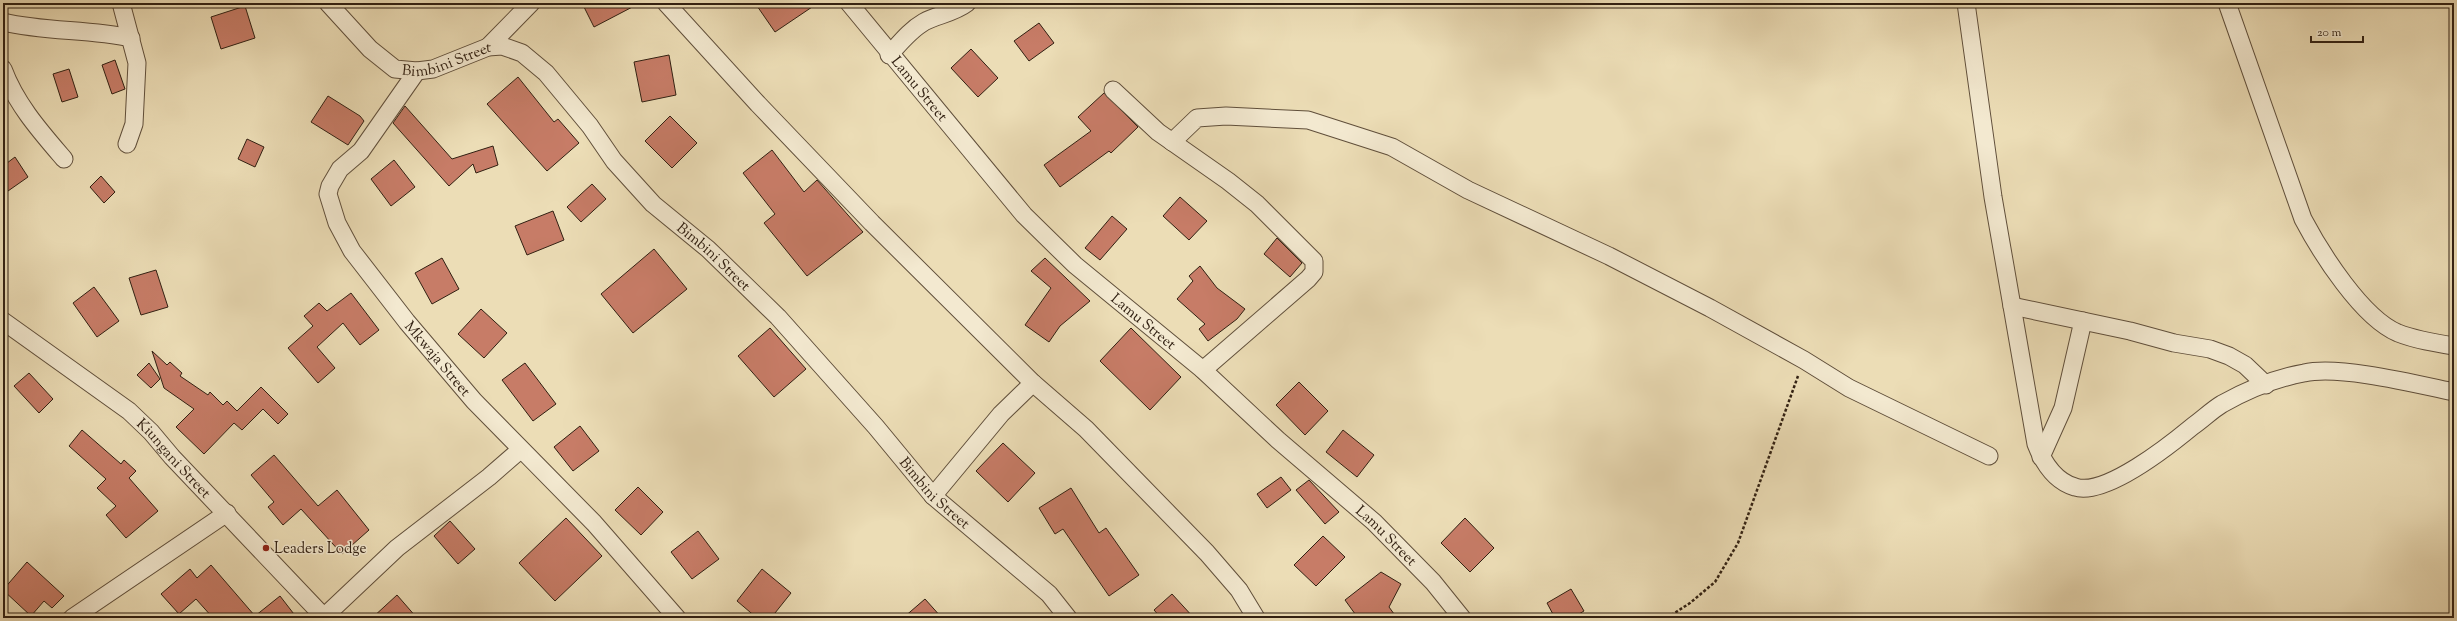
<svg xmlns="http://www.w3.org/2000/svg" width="2457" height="621" font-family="'Sorts Mill Goudy',serif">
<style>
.building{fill:#c77c67;stroke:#312012}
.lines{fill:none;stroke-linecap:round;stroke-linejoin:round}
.minor-casing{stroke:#604f3b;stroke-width:19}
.path{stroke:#312012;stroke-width:2.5;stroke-dasharray:3 2;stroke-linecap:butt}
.minor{stroke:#f3e9d0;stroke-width:17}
.poi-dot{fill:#8f2418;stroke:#f3e9d0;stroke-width:1.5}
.labels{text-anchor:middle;stroke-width:3;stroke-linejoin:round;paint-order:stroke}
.street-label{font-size:15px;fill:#312012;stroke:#f3e9d0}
.poi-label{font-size:15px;fill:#312012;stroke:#f3e9d0;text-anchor:start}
</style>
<rect width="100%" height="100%" fill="#ecddb6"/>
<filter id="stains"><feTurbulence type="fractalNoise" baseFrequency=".005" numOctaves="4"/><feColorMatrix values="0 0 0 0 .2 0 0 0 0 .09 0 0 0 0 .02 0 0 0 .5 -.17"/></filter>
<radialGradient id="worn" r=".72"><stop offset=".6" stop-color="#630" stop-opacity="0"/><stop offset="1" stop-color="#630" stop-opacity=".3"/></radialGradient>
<g class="building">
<path d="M582,3h58l-46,24z"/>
<path d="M755,3h63l-43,29z"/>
<path d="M245,6l10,32 -34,11 -10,-32z"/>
<path d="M1039,23l15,20 -25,18 -15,-20z"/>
<path d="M971,49l27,29 -20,19 -27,-29z"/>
<path d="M669,55l7,40 -34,7 -8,-40z"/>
<path d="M115,60l10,29 -13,5 -10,-29z"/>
<path d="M69,69l9,28 -16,5 -9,-28z"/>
<path d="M518,77l36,45 4,-3 21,24 -32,28 -60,-67z"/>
<path d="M1104,93l34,34 -27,26 -2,-2 -49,36 -16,-22 47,-34 -13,-14z"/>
<path d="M328,96l32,20 4,5 -16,24 -37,-23z"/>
<path d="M405,106l47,53 41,-13 5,19 -22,8 -3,-9 -24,22 -56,-63z"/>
<path d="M670,116l27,27 -25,25 -27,-27z"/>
<path d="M247,139l17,8 -9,20 -17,-8z"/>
<path d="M772,150l32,42 13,-12 46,52 -56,44 -43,-53 11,-9 -32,-41z"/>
<path d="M15,157l13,20 -20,14 -5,-8v-17z"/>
<path d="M394,160l21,27 -24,19 -20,-27z"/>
<path d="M101,176l14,16 -11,11 -14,-16z"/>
<path d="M592,184l14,15 -25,23 -14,-15z"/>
<path d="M1180,197l27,24 -18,19 -26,-24z"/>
<path d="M553,211l11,29 -37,15 -12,-29z"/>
<path d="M1112,216l15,13 -27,31 -15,-12z"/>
<path d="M1277,238l25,25 -12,14 -26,-23z"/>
<path d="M654,249l33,40 -54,44 -32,-39z"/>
<path d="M442,258l17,31 -27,15 -17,-31z"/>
<path d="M1045,258l45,43 -30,25 -11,16 -24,-17 26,-37 -20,-17z"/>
<path d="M1200,266l17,22 28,21 -8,10 -29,22 -9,-12 6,-5 -28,-25 16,-18 -4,-5z"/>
<path d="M156,270l12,37 -27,8 -12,-37z"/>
<path d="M94,287l25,34 -22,16 -24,-34z"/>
<path d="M351,293l28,37 -19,15 -17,-22 -26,24 18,21 -17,15 -30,-35 25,-22 -9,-10 15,-13 8,8z"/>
<path d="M481,309l26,24 -23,25 -26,-24z"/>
<path d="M770,328l36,41 -32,28 -36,-41z"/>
<path d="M1131,328l50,49 -31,33 -50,-49z"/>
<path d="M152,351l15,14 3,-3 12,11 -2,3 28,19 2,-3 13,13 4,-4 10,10 24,-24 27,27 -10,10 -15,-15 -21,21 -8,-7 -30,31 -28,-27 18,-18 -30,-21z"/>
<path d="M149,363l11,16 -9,9 -14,-13z"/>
<path d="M525,363l31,41 -23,17 -31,-41z"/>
<path d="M29,373l24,26 -14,14 -25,-27z"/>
<path d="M1299,382l29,29 -23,24 -29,-30z"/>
<path d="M580,426l19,25 -26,20 -19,-24z"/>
<path d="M82,430l39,34 3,-4 12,11 -7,7 29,33 -32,27 -20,-23 10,-9 -19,-18 9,-9 -37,-33z"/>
<path d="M1343,430l31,25 -17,22 -31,-25z"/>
<path d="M1003,443l32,30 -27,29 -32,-31z"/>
<path d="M274,455l44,51 19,-16 32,40 -27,24 -41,-45 -18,16 -15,-18 6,-5 -23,-27z"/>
<path d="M1281,477l10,13 -24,18 -10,-14z"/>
<path d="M1309,480l30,32 -14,12 -29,-34z"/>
<path d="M638,487l25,25 -22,23 -26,-25z"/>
<path d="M1071,488l28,45 7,-5 33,47 -30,21 -46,-67 -8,5 -16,-26z"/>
<path d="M566,518l36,38 -47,45 -36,-38z"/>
<path d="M1465,518l29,30 -24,24 -29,-29z"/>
<path d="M450,521l25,28 -17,15 -24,-28z"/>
<path d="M698,531l21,28 -27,20 -21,-27z"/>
<path d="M1323,536l22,21 -29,29 -22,-21z"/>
<path d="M27,562l37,34 -12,12 -8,-7 -13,15 -28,-26z"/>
<path d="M211,565l44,51 25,-20 17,22h-84l-17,-19 -17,15 -18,-20 29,-25 7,9z"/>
<path d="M762,569l29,24 -20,25h-14l-20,-17z"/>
<path d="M1381,572l20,12 -12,23 8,11h-39l-13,-18z"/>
<path d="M1571,589l13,22 -12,7h-17l-8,-15z"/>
<path d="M1172,594l22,24h-33l-7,-8z"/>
<path d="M397,595l20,23h-45z"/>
<path d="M925,599l17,19h-39z"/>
</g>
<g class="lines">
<g class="minor-casing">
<g id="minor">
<path d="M121,3l16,60 -3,61 -7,20"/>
<path id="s1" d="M328,3l42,46 25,20 22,2 16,-2 55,-22 14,-1 20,7 24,20 44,53 24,35 39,43 55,45 70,68 98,110 57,69 116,98 19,24"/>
<path d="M666,3l92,101 114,119 161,160 53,46 121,124 32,37 17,28"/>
<path id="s2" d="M849,3l175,212 51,50 128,105 75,70 96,82 59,60 29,36"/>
<path d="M1966,3l27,194 43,247c7,18 18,37 39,43 30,10 95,-42 118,-61 10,-7 19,-16 29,-22 25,-14 54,-26 82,-31 36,-8 112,11 150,19"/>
<path d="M2227,3l76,216c18,34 59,99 95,114 18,7 37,10 56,13"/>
<path d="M3,22c42,10 86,7 128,16"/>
<path d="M488,47l43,-44"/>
<path d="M889,55c11,-12 21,-25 35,-33 13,-7 30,-9 43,-19"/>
<path d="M3,69c13,35 37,62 61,90"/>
<path id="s3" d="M417,71l-56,80 -21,18 -10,17 -2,8 9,29 15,28 55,71 67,79 120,122 83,95"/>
<path d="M1113,90l45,42 70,49 29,23 57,57v11l-6,7 -105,91"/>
<path d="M1172,142l25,-24 29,-2 82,4 84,27 76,43 141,66 101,52 94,52 45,28 140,68"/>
<path d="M2012,306l118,25 44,12 36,6 19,7 16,9 21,20"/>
<path id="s4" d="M3,321l126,90 22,21 21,25 153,161"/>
<path d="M2041,457l22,-49 20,-87"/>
<path d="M933,496l68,-82 32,-31"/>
<path d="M324,617l73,-69 92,-71 31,-27"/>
<path d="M72,618l155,-105"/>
</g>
</g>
<path class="path" d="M1667,618l23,-15 25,-21 23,-39 60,-167"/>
<use href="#minor" class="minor"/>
</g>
<circle class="poi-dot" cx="266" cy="548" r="4"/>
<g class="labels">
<g class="street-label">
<text dy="5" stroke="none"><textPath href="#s1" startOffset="148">Bimbini Street</textPath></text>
<text dy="5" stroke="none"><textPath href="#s2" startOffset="111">Lamu Street</textPath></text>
<text dy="5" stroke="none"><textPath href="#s1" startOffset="508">Bimbini Street</textPath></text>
<text dy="5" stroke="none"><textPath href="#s2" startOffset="435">Lamu Street</textPath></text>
<text dy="5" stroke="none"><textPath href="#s3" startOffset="353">Mkwaja Street</textPath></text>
<text dy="5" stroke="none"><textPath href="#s4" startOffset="220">Kiungani Street</textPath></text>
<text dy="5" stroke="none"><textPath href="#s1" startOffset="832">Bimbini Street</textPath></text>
<text dy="5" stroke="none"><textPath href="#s2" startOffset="759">Lamu Street</textPath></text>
</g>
<g class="poi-label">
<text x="274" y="553">Leaders Lodge</text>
</g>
</g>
<rect width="2457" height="621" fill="none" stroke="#ecddb6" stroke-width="16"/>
<rect x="4" y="4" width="2449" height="613" fill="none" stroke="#312012" stroke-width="2"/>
<rect x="8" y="8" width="2441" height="605" fill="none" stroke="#312012"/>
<path d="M2311 36v6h52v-6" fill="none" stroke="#312012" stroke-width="2"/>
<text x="2317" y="36" font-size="12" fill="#312012" stroke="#f3e9d0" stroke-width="3" paint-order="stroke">20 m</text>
<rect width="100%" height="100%" filter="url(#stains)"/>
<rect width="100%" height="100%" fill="url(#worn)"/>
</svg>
